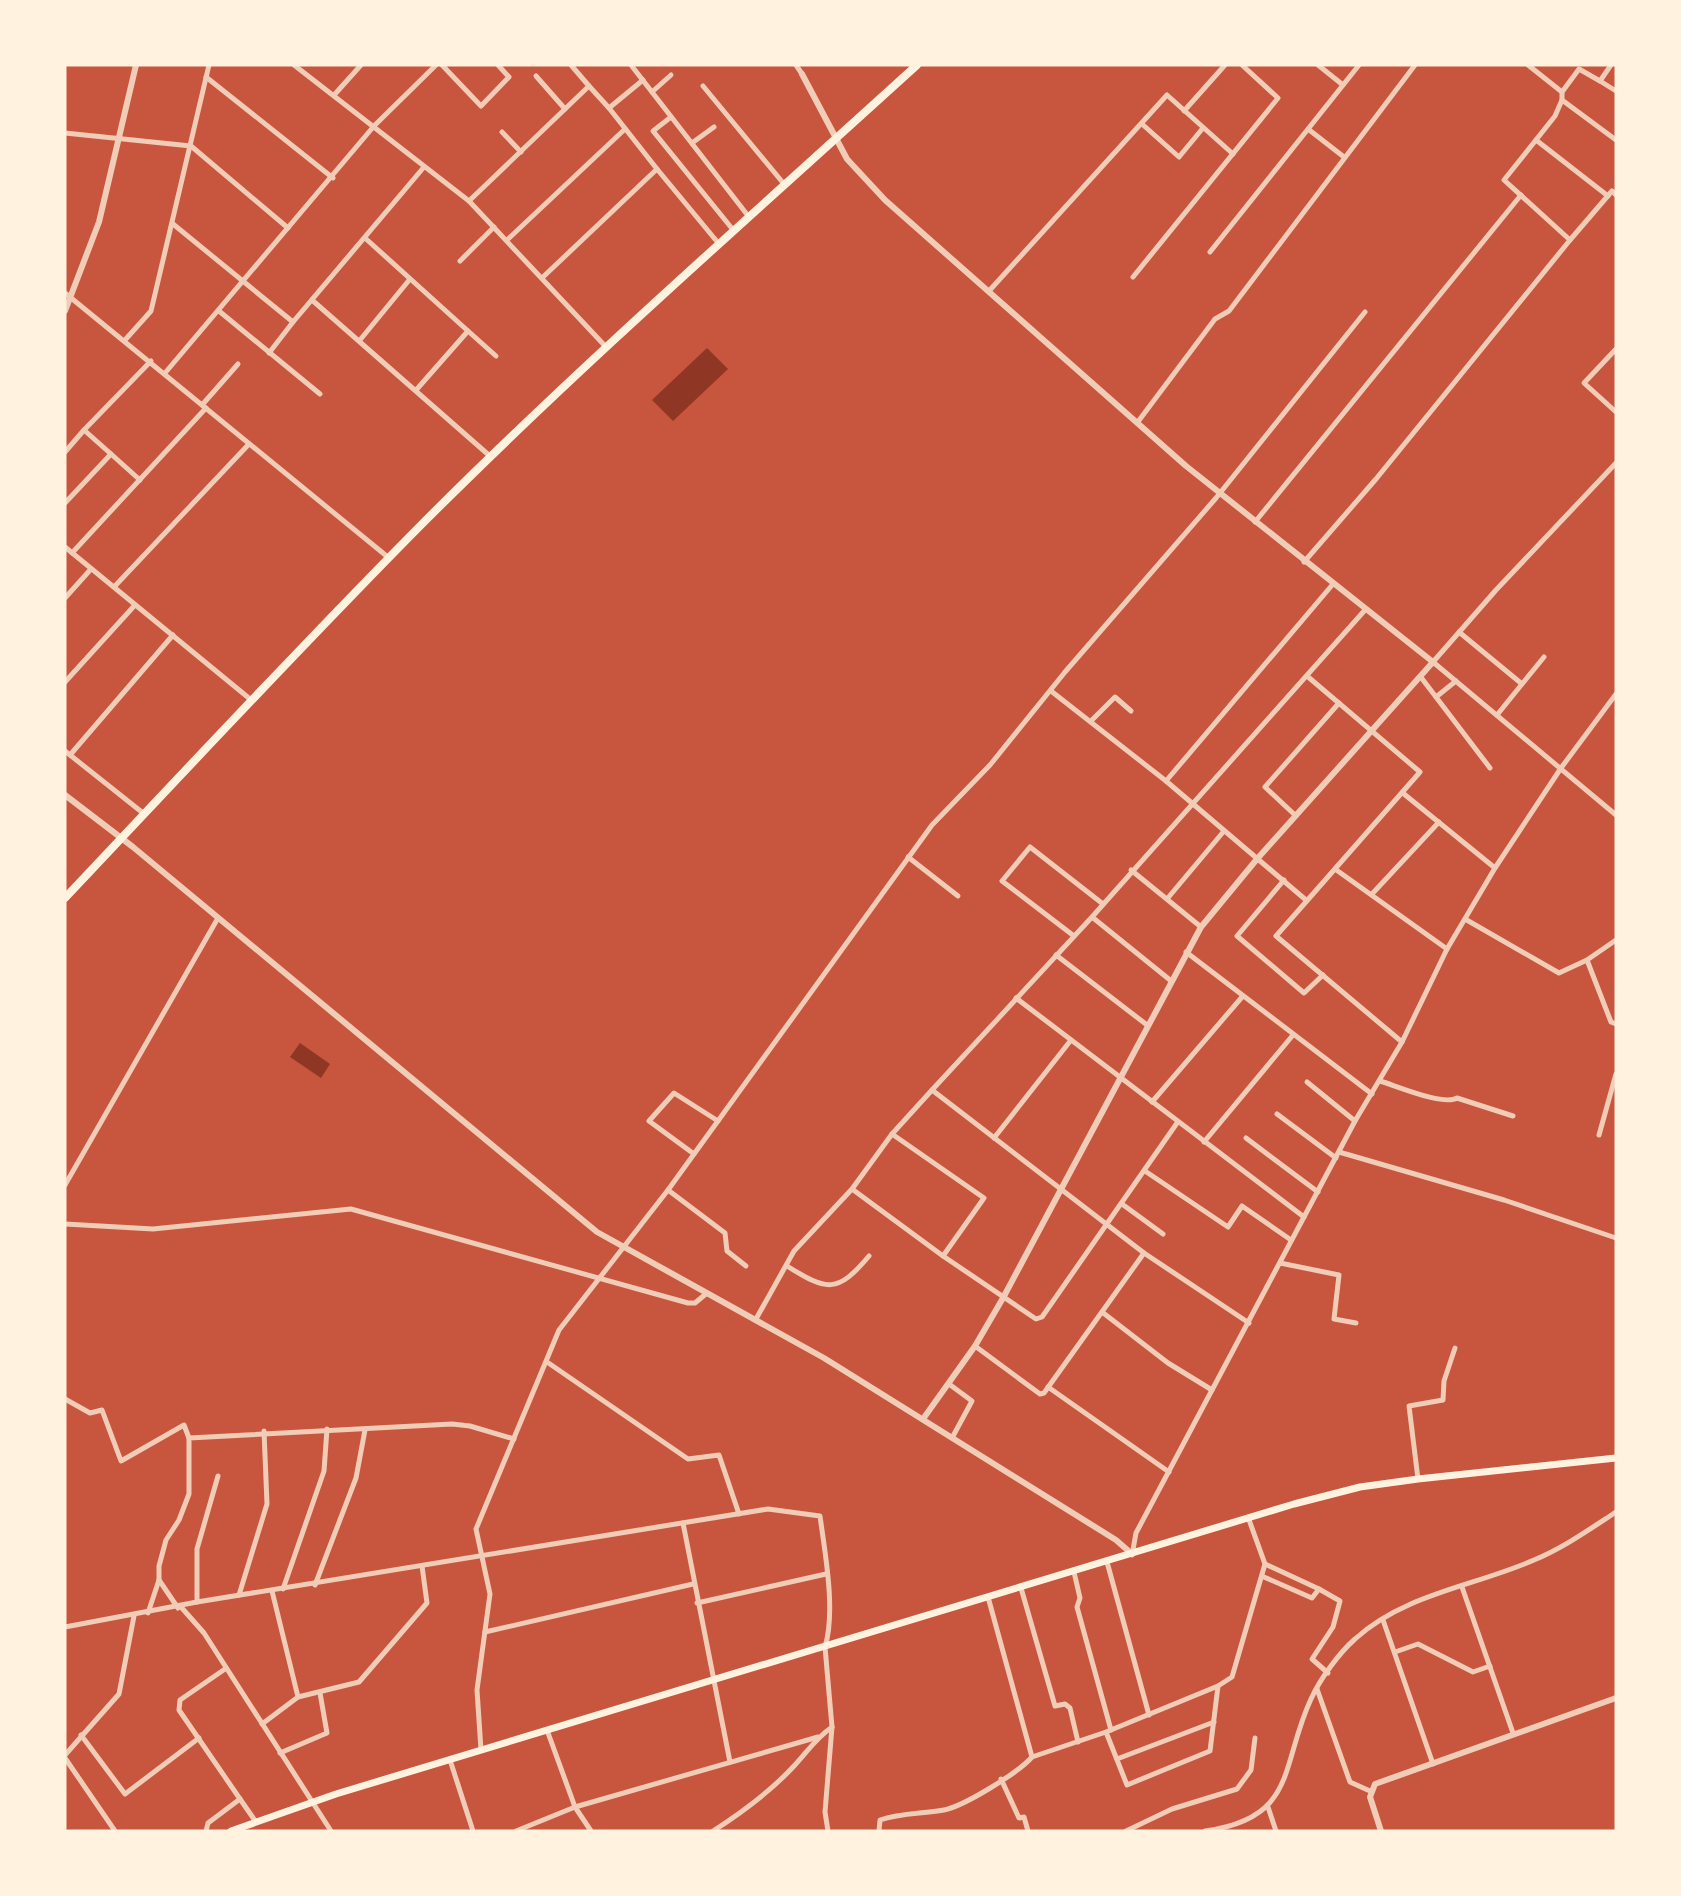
<svg xmlns="http://www.w3.org/2000/svg" width="1681" height="1896" font-family="'Golos Text',sans-serif">
<style>
.water{fill:#8f3625}
.lines{fill:none;stroke-linecap:round;stroke-linejoin:round}
.minor{stroke:#f1ccb7;stroke-width:5}
.tertiary{stroke:#f1ccb7;stroke-width:6}
.secondary{stroke:#fff3e0;stroke-width:7}
.primary{stroke:#fff3e0;stroke-width:8}
</style>
<rect width="100%" height="100%" fill="#c8553d"/>
<g class="water">
<path d="M707,348l21,21 -55,52 -21,-21z"/>
<path d="M300,1043l30,21 -9,14 -31,-21z"/>
</g>
<g class="lines">
<g class="minor">
<path d="M294,65l175,136 138,147"/>
<path d="M442,65l39,41 28,-29 -11,-12"/>
<path d="M571,65l18,21"/>
<path d="M631,65l118,152"/>
<path d="M796,65l6,9"/>
<path d="M1318,65l25,20"/>
<path d="M1528,65l34,27v8l54,40"/>
<path d="M536,76l29,33"/>
<path d="M206,77l127,101"/>
<path d="M1600,81l16,10"/>
<path d="M703,86l81,98"/>
<path d="M652,92l19,-17"/>
<path d="M1562,92l17,-23 21,12 11,-16"/>
<path d="M335,94l26,-29"/>
<path d="M1184,111l41,-46"/>
<path d="M671,117l-18,14 81,100"/>
<path d="M1142,124l37,33 24,-29"/>
<path d="M1308,129l36,28"/>
<path d="M502,132l19,20"/>
<path d="M65,133l126,13 97,82"/>
<path d="M1536,140l72,56"/>
<path d="M692,143l22,-16"/>
<path d="M657,169l62,75"/>
<path d="M469,201l120,-115 20,22 34,-28"/>
<path d="M173,224l120,98 131,-155"/>
<path d="M365,238l103,93 -51,58"/>
<path d="M507,240l118,-111"/>
<path d="M1570,240l42,-49 4,4"/>
<path d="M1210,252l149,-187"/>
<path d="M460,261l34,-34"/>
<path d="M543,277l114,-108 -48,-61"/>
<path d="M1133,277l145,-179 -36,-33"/>
<path d="M989,291l178,-196 66,59"/>
<path d="M65,293l324,265"/>
<path d="M312,300l179,157"/>
<path d="M219,311l101,83"/>
<path d="M468,331l28,25"/>
<path d="M125,340l26,-29 58,-246"/>
<path d="M360,340l50,-61"/>
<path d="M1616,349l-32,34 32,29"/>
<path d="M269,353l24,-31"/>
<path d="M165,373l209,-247 62,-61"/>
<path d="M202,405l36,-41"/>
<path d="M1137,423l78,-104 14,-8 186,-246"/>
<path d="M65,452l19,-22"/>
<path d="M111,454l-27,-24 67,-69"/>
<path d="M1616,463l-120,127 -63,72 183,153"/>
<path d="M65,503l46,-49 29,26"/>
<path d="M1255,522l266,-327"/>
<path d="M65,547l185,152"/>
<path d="M72,553l134,-145"/>
<path d="M1304,562l72,-83 194,-239 -66,-60 51,-64 7,-16"/>
<path d="M114,587l135,-143"/>
<path d="M65,598l26,-29"/>
<path d="M1459,632l63,52 -25,31"/>
<path d="M1307,676l113,96 -144,164 126,106"/>
<path d="M1420,676l70,92"/>
<path d="M65,682l70,-77"/>
<path d="M1522,684l22,-27"/>
<path d="M1051,691l115,90 140,119"/>
<path d="M1436,697l20,-16"/>
<path d="M1092,720l23,-23 16,14"/>
<path d="M65,751l78,62"/>
<path d="M70,755l103,-120"/>
<path d="M1166,781l167,-197"/>
<path d="M1404,794l91,74"/>
<path d="M1296,816l-31,-29 74,-84"/>
<path d="M908,857l50,39"/>
<path d="M1335,869l112,80"/>
<path d="M1131,870l70,57"/>
<path d="M1284,880l-47,56 67,57 19,-18"/>
<path d="M1372,894l67,-72"/>
<path d="M1167,899l57,-68"/>
<path d="M1092,917l78,63"/>
<path d="M1465,919l94,54 28,-13 29,-20"/>
<path d="M1074,936l-72,-55 28,-34 73,57"/>
<path d="M1186,952l186,142"/>
<path d="M1056,955l91,70"/>
<path d="M1587,960l24,62 5,2"/>
<path d="M1016,998l288,219"/>
<path d="M1380,1081c17,5 63,25 77,17l56,18"/>
<path d="M1307,1082l48,39"/>
<path d="M932,1090l-40,44 92,64 -41,58 93,63 6,-2 135,-194"/>
<path d="M1152,1102l90,-105"/>
<path d="M1277,1114l59,44"/>
<path d="M892,1134l-40,55 91,67"/>
<path d="M1599,1135l17,-61"/>
<path d="M994,1138l77,-98"/>
<path d="M1246,1138l72,54"/>
<path d="M1204,1142l89,-107"/>
<path d="M1339,1152l165,48 112,38"/>
<path d="M694,1154l-45,-33 25,-28 44,28"/>
<path d="M1145,1171l83,56 14,-21 49,34"/>
<path d="M65,1185l153,-267"/>
<path d="M668,1190l57,43 2,18 19,15"/>
<path d="M1122,1204l41,30"/>
<path d="M65,1224l88,5 198,-20 337,94h7l12,-10"/>
<path d="M1280,1263l59,12 -5,44 22,4"/>
<path d="M787,1266c40,25 50,28 82,-10"/>
<path d="M1102,1312l66,51 44,27"/>
<path d="M756,1319l38,-68 58,-62"/>
<path d="M1249,1323l-105,-70 -212,-163 160,-173 273,-307"/>
<path d="M975,1346l65,48 4,-1 100,-140"/>
<path d="M547,1362l141,97 31,-4 20,59"/>
<path d="M949,1384l23,17 -20,37"/>
<path d="M1048,1387l121,85"/>
<path d="M65,1399l25,14 12,-3 19,51 63,-36 5,13"/>
<path d="M1418,1479l-9,-73 34,-6 1,-19 11,-33"/>
<path d="M683,1523l47,239"/>
<path d="M1132,1555l4,-22 219,-412 47,-79 45,-93 48,-81 66,-100 55,-74"/>
<path d="M1107,1562l42,153"/>
<path d="M1074,1572l6,26 -3,9 34,123"/>
<path d="M1264,1577l48,21 7,-9 -54,-25"/>
<path d="M159,1580l19,28"/>
<path d="M315,1585l41,-107 9,-48"/>
<path d="M1462,1587l51,146"/>
<path d="M1021,1588l34,118 10,-2 5,4 8,34"/>
<path d="M283,1589l41,-118 3,-42"/>
<path d="M1319,1589l21,12 -7,26 -21,32 16,14"/>
<path d="M272,1591l26,106"/>
<path d="M239,1595l28,-91 -3,-73"/>
<path d="M988,1597l44,160 74,-25 112,-46 14,-9 33,-113 -17,-47"/>
<path d="M197,1602v-53l21,-73"/>
<path d="M697,1603l129,-29"/>
<path d="M181,1607l23,26 127,198"/>
<path d="M148,1613l11,-33v-14l7,-26 13,-20 10,-26v-56l263,-14 18,2 44,13"/>
<path d="M1383,1620l50,144"/>
<path d="M65,1627l132,-25 571,-93 52,7c5,37 16,95 5,131l7,80 -7,85 3,19"/>
<path d="M485,1632l208,-48"/>
<path d="M1395,1652l23,-8 55,28 17,-6"/>
<path d="M1317,1689l33,93 20,9"/>
<path d="M262,1724l36,-27 61,-15 68,-79 -5,-37"/>
<path d="M547,1730l28,77 16,24"/>
<path d="M1106,1732l21,53 83,-34 8,-65"/>
<path d="M81,1735l44,59 74,-56"/>
<path d="M481,1750l-4,-60 13,-96 -14,-65 83,-199 109,-140 264,-365 58,-60 75,-93 151,-174 149,-186"/>
<path d="M280,1753l47,-20 -7,-40"/>
<path d="M65,1755l54,-61 15,-78"/>
<path d="M65,1758l50,73"/>
<path d="M1117,1759l97,-37"/>
<path d="M450,1760l23,71"/>
<path d="M1001,1779l18,39 5,-1 4,14"/>
<path d="M240,1799l16,23"/>
<path d="M1268,1807l8,24"/>
<path d="M206,1831l2,-8 32,-24 -61,-89 1,-10 45,-31"/>
<path d="M516,1831l59,-24 243,-70"/>
<path d="M713,1831c28,-18 58,-40 81,-65 13,-14 22,-28 38,-39"/>
<path d="M879,1831l1,-11c21,-7 42,-6 64,-10 20,-4 74,-37 88,-53"/>
<path d="M1126,1831l46,-22 65,-20 14,-19 4,-32"/>
<path d="M1205,1831c93,-13 75,-66 106,-132 9,-20 28,-46 44,-60 49,-45 120,-53 179,-79 29,-12 56,-31 82,-48"/>
</g>
<g class="tertiary">
<path d="M802,74l45,85 38,41 301,266 247,196 -176,197 -56,68 -198,371 -28,48 -52,73"/>
<path d="M65,311l34,-89 37,-157"/>
<path d="M65,795l68,52 464,385 227,126 292,182 16,14"/>
<path d="M1381,1831l-11,-34 5,-13 241,-86"/>
</g>
<path class="secondary" d="M231,1831l105,-37 958,-290 66,-17 58,-8 198,-21"/>
<path class="primary" d="M65,898c119,-126 237,-253 360,-377 158,-158 327,-306 492,-456"/>
</g>
<rect width="1681" height="1896" fill="none" stroke="#fff3e0" stroke-width="133"/>
</svg>
